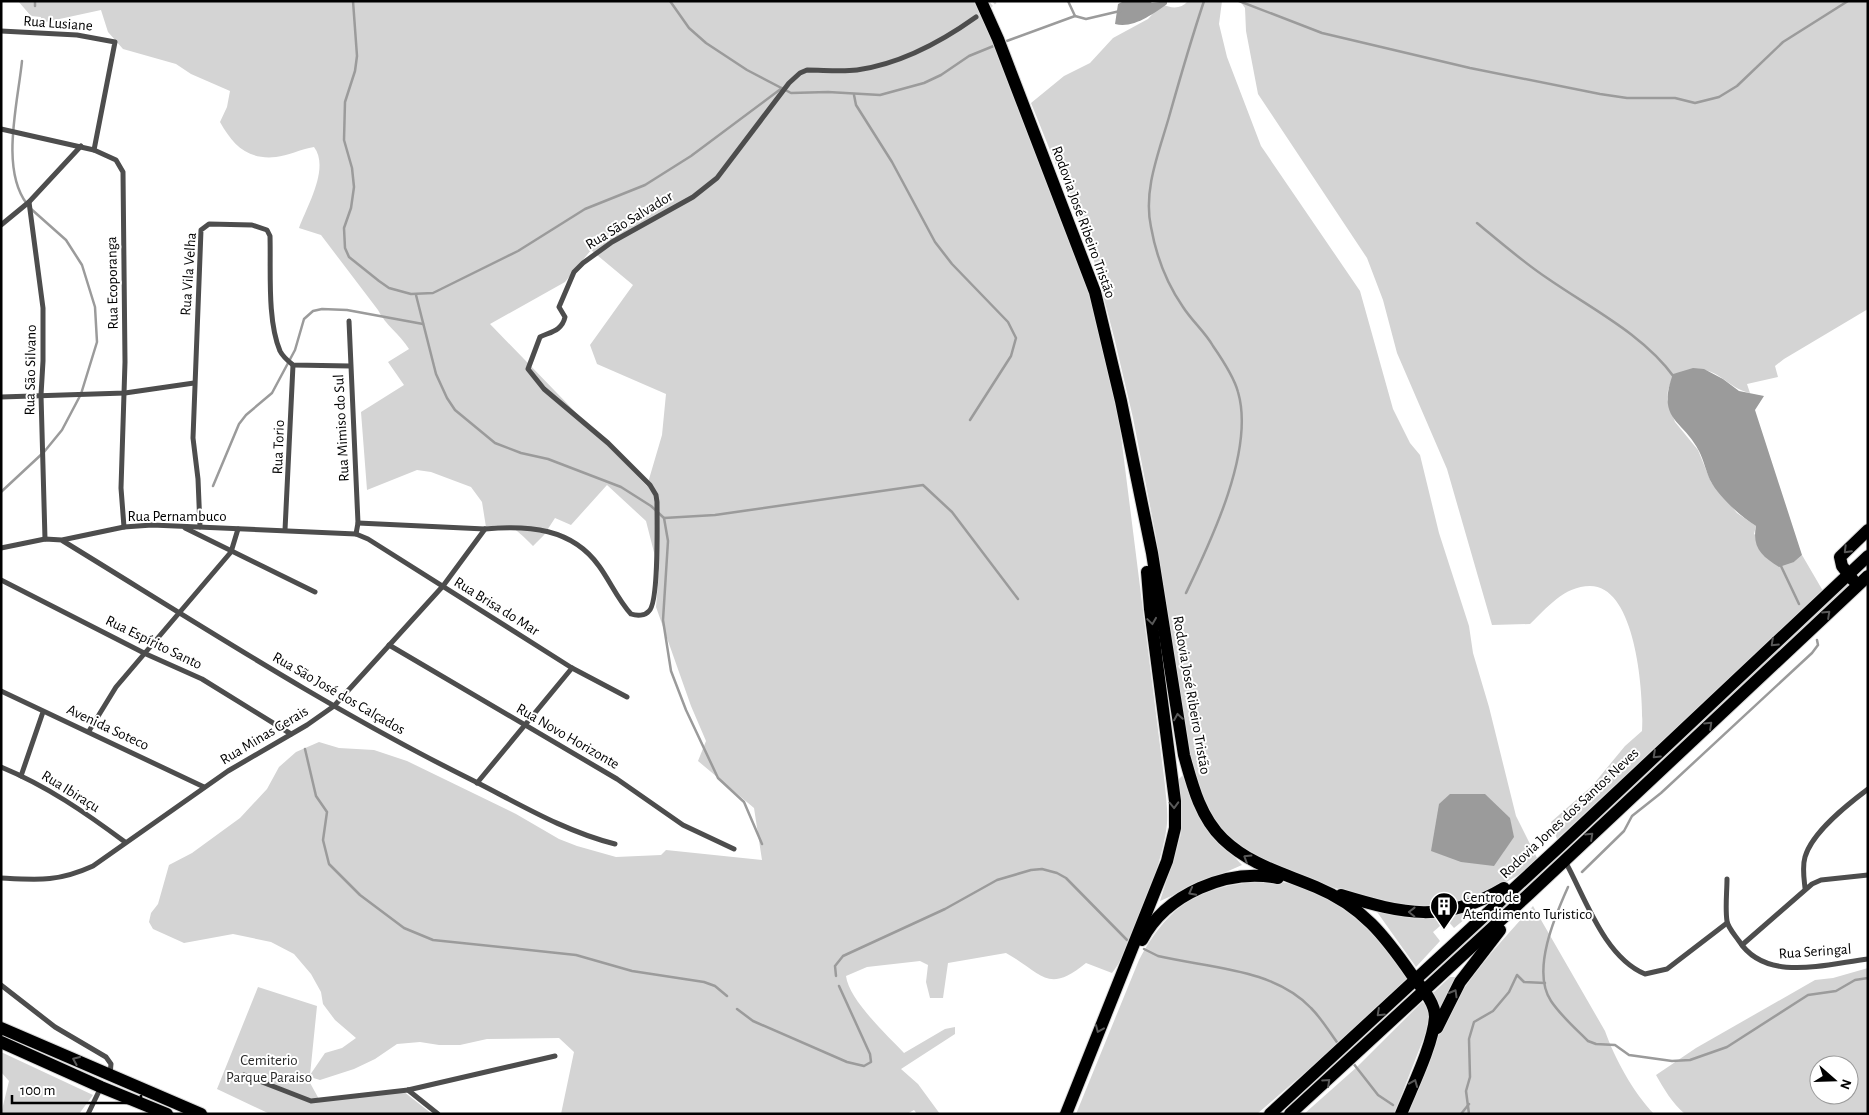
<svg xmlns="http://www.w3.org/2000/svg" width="1869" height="1115" font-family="'Alegreya Sans',sans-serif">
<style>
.green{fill:#d4d4d4;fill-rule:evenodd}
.water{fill:#9b9b9b}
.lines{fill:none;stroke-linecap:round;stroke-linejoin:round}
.stream{stroke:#9b9b9b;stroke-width:2.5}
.minor-tunnel{stroke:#d9d9d9;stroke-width:5;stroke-dasharray:5 2.5;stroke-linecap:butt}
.primary-casing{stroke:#dbdbdb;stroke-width:14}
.minor{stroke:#4d4d4d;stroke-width:5}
.primary{stroke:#000;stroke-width:12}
.oneway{stroke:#595959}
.labels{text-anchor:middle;stroke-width:4;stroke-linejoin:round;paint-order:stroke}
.street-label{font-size:15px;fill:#000;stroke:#fff}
.poi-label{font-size:15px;fill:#000;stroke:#fff;text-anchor:start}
.park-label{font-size:15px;fill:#2b2b2b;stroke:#fff}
</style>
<rect width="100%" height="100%" fill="#fff"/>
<g class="green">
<path d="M18,1h959l103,260 11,39 28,120 46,365c1,13 3,26 2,38 -2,32 -35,127 -55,150l-26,-10c-39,32 -44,10 -80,-10l-58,10 -5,35h-13l-4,-16 2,-17 -8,-4 -53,6 -21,9c3,24 41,59 58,77l41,-24 10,-2v7l-54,35 17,15 22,30h-23l-3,-4 -7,4h-346l13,-62 -15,-14 -72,1 -27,6h-21l-19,-3 -23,2 -22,15 -21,10 -34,11 -10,-3 -1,4 11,20 83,-10 29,23h-162l-53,-25 41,-102 59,19 -7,69 15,-22 17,-5 14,-10 -21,-18 -12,-16 -2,-12 -10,-18 -17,-20 -23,-12 -38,-8 -49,9 -31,-14 -4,-7 2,-9 7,-9 11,-39 23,-12 48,-35 27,-29 12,-22 17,-15 23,-10 20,6 35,2 33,11 109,53 43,25 18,7 39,11 45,-2 5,-5 96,10 -8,-52 -56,-47 8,-20 -15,-35 -35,-99 3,-35 -13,-51 -39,-36 -36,40 -16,-7 -11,17 -11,11c-17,-16 -22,-25 -47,-19l-4,-25 -11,-15 -40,-15 -14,-2 -50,20 -6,-78 43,-27 -16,-23 21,-13c-9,-15 -24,-24 -31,-39l-57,-75 -22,-7c8,-22 31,-60 15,-81 -13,2 -27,9 -38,10 -29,3 -43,-12 -56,-35l7,-15 3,-16 -39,-17 -15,-10 -53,-15 -15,-17 -7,-22 -60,13v-6l-10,-1zM591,250l42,35 -43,60 7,19 69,30 -4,41 -15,51 -157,-162 75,-42z"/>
<path d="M1188,1h34l-3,23 8,33 34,89 99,145 33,118 17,34 10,12 19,78 30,93 4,27 16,54 27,109 21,42 -15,15 -45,26 -42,8 -47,-2 -97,-31 -46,-22 -32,-30 -18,-43 -22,-116 -17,-126 -23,-119 -19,-81 -21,-80 -62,-154 33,-27 26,-13 23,-25 35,-19 14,-15c10,5 19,5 26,-3z"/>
<path d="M1240,1h628v308l-84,50 -9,7 3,11 -31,7 3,9c-17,-3 -28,-19 -45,-23 -9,-2 -23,3 -31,4l-6,16 -1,9 8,23 23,28 13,32 26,31 19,13 -2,8 40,28 8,-7 21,36 -266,248 -6,-17 41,-36 33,-40 17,-15c2,-34 -5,-145 -52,-145 -26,0 -43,22 -60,38l-38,1 -45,-156 -50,-116 -14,-53 -16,-42 -109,-164 -12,-63 -1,-23z"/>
<path d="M1847,579l4,4 -425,399 -3,-3z"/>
<path d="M1182,776l4,2 37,67 19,20 -82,36 21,-67 1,-22 -4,-32z"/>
<path d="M1274,880c12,3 25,5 37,10 42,17 70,50 97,84l-2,11 -149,129h-181l63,-154c34,-63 66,-75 135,-80z"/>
<path d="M1533,906l72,125c10,28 28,61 49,83h-246c12,-30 21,-61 35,-89 22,-46 57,-82 90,-119z"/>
<path d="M1375,909l86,4 15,-3 -22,18 -7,-8 -14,12 7,9 -24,26z"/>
<path d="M1868,968v146h-183c-13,-11 -21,-25 -29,-39l40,-27 119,-68 18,-2zM1819,1065h30v30h-30z"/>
<path d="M1450,977h6l-16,31 -7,-15z"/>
<path d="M1422,1002l6,5 2,15 -36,92h-90l53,-47z"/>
<path d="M1,1052l92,43 -14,19h-78l8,-33 -8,-9z"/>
</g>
<g class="water">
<path d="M1124,1h25l3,2 15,-2v3c-14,10 -34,25 -52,20l3,-20z"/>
<path d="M1693,368l11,1 19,10 16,12 25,5 -9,14 47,145 -8,7 -15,5c-18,-11 -27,-20 -23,-41 -16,-10 -37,-29 -46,-46 -4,-9 -6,-19 -11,-29 -16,-32 -43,-30 -26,-77z"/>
<path d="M1450,794h35l25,24 4,19 -20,29 -33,-4 -30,-11 8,-47z"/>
</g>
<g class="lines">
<g class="stream">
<path d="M353,1l4,55 -2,15 -10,31 -1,38 8,28 2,19 -3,21 -7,20 1,20 4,9 30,24 10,7 22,6 22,-1 85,-42 67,-42 60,-24 46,-29 91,-68"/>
<path d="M670,1l19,27 17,15 41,27 44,23 37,-1 52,3 44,-12 17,-8 28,-19 27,-11"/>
<path d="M1068,1l7,15"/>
<path d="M1239,1l83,32 148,35 130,26 27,4h48l20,5 24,-6 18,-11 46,-44 65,-41"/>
<path d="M35,6v-5"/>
<path d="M1004,42l71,-26 11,3 34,-8"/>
<path d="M22,61c-4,41 -22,108 5,143"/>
<path d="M854,95l2,10 36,57 43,80 17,22 56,58 8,16 -5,18 -41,64"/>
<path d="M1477,223c23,19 46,39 70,55 43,30 96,56 127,99"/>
<path d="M416,295l20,79 11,24 8,12 40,33 26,10 27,6 73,28 30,19 13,12 4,23 -5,79 8,51 15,39 32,68 26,24 18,42"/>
<path d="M213,486l26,-62 7,-9 26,-22 23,-43 9,-31 9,-8 9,-2 25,1 76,14"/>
<path d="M1,492l43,-40 18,-22 19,-36 16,-52 -2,-35 -13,-42 -16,-25 -36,-32"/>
<path d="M664,518l51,-3 208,-30 29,27 66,87"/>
<path d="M1780,564l19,40"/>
<path d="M1186,593c25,-52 69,-143 52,-201 -4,-15 -16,-33 -25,-46 -8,-14 -21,-25 -30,-39 -16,-23 -27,-52 -32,-80 -8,-37 8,-75 18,-110 11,-39 22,-77 35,-116"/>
<path d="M305,749l11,47 11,16 -4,28 6,24 31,31 44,33 29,12 143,15 56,16 72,11 11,4 12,10"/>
<path d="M1582,872l42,-41 8,-15 29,-23 151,-140 6,-8 -1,-5"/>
<path d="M1568,887c-13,29 -37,84 -17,114 10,15 24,27 37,40l8,3 19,1 14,10 43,6 18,-1 37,-13 81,-52 28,-4 19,-11 13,-2"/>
<path d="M1144,949l14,7c50,12 115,12 153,52 11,11 19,25 28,37"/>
<path d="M836,976l-1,-10 8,-10 102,-47 52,-29 34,-10 11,-1 15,4 9,5 61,62"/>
<path d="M737,1009l16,12 94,41 17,4 7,-4 -1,-8 -31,-68"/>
<path d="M1353,1063l25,32 15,10"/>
<path d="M1461,1114l8,-10"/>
<path d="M1469,1114l-3,-23 4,-14 -1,-38 5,-17 19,-11 16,-19 8,-17 7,7 21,1"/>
</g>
<path class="minor-tunnel" d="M976,17l19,-16"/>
<g class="primary-casing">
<g id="primary">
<path d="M981,1l17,38 97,253 26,109 31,152 32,202c8,29 16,62 39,84 27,26 60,34 93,48 46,19 69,49 96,88 9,12 23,27 23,42 -2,28 -23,70 -34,97"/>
<path d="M1853,580l-11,-14 -2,-9 28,-27"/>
<path d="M1341,895c63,19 103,29 163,-7"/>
<path d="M1142,940c24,-46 85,-72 136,-62"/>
<path d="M1,1028l200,86"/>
<path d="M1437,1028l23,-46 40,-52"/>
<path d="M1,1042l100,45 66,27"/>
<path d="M1066,1114l101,-253 8,-33v-27l-25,-192 -3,-37"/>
<path d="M1270,1114l290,-268 308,-290"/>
<path d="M1290,1114l239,-220 339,-318"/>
</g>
</g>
<g class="minor">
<path d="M1,31l76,4 38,7 -21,108"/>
<path d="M1,129l93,21 22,10 7,12 2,190 -4,126 3,39"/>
<path d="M29,202l14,106v53l-2,34 4,144"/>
<path d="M1,225l28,-23 52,-56"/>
<path d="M349,321l9,202 -2,11"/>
<path d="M1,397l124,-4 69,-10"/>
<path d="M358,523l127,6c43,-4 87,-1 114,37 11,15 19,34 32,48 6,2 14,2 18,-3 10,-9 8,-92 8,-109l-1,-7 -6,-10 -42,-42 -64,-54 -16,-20 12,-32c10,-5 22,-6 25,-20l-6,-10 15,-35 9,-9 29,-21 81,-45 24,-19 72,-95 11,-10 7,-3c16,0 34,2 50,0 43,-6 84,-28 119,-53"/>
<path d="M200,527l-2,-48 -5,-41 8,-208 8,-6 43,1 15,5 3,6c1,34 -3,84 10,115 3,6 8,10 13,14l57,1"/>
<path d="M185,528l130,64"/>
<path d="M285,530l8,-165"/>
<path d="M63,541c134,82 266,168 407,238 48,24 93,52 145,65"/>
<path d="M1,548l44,-9 17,1 62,-13 28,-2 204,9 12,5 204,129 55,29"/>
<path d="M1,580l145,74 56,25 89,55"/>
<path d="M389,645l228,134 66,46 51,24"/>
<path d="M1,691l203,96"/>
<path d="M89,731l27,-44 115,-135 7,-23"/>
<path d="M1,767c46,19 85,46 124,75"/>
<path d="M21,776l22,-64"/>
<path d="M477,783l95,-115"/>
<path d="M1565,861c20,36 39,96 80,113l22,-5 60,-46"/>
<path d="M1,878c37,2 57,4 92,-12l135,-95 79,-46 27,-19 109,-120 42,-57"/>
<path d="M1727,879c0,13 -2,29 0,42 1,7 8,14 12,20 27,42 87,23 129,18"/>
<path d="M1805,888c-1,-10 -3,-21 0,-31 7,-25 43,-53 63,-68"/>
<path d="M1742,945l70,-61 9,-4 47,-5"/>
<path d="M1,985l54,42 51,30 5,7 -1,10"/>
<path d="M244,1075l67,26 97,-11 147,-34"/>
<path d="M408,1090l30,24"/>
<path d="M88,1114l13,-27"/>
</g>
<use href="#primary" class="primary"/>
</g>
<defs><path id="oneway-chevron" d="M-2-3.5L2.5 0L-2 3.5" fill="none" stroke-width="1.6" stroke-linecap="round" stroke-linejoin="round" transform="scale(1.25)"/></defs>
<g class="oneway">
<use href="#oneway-chevron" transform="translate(1847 550) rotate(135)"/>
<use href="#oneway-chevron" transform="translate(1827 614) rotate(-43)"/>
<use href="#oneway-chevron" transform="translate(1152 621) rotate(82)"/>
<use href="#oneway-chevron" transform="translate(1774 643) rotate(137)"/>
<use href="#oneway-chevron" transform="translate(1178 717) rotate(-99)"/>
<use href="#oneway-chevron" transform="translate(1709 725) rotate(-43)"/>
<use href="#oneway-chevron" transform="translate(1656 755) rotate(137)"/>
<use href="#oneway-chevron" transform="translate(1174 805) rotate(88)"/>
<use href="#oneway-chevron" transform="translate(1590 836) rotate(-43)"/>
<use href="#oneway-chevron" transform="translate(1247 858) rotate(-148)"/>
<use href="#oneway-chevron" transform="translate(1192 892) rotate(152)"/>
<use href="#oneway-chevron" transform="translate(1412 912) rotate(-179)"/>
<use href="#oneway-chevron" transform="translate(1454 993) rotate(-60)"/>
<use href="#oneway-chevron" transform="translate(1380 1013) rotate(137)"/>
<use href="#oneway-chevron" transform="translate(1099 1029) rotate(113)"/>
<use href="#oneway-chevron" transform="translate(76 1060) rotate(-157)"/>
<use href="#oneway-chevron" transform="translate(1327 1082) rotate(-42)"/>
<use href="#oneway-chevron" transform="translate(1414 1083) rotate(-68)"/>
</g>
<defs>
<g id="building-pin" transform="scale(1.4375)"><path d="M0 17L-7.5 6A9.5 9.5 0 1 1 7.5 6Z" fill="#000" stroke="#fff"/><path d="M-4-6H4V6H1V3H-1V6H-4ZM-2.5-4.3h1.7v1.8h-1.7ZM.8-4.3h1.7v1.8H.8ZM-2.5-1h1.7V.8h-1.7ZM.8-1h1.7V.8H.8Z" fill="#fff"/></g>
</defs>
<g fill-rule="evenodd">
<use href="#building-pin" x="1444" y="906"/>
</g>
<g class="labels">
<g class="street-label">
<text transform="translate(58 23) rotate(4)" y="5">Rua Lusiane</text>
<text transform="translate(629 220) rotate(-31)" y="5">Rua São Salvador</text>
<text transform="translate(1084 222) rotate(70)" y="5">Rodovia José Ribeiro Tristão</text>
<text transform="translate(188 274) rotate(-86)" y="5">Rua Vila Velha</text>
<text transform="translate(112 283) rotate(-91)" y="5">Rua Ecoporanga</text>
<text transform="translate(30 370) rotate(-89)" y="5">Rua São Silvano</text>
<text transform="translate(341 428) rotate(-93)" y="5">Rua Mimiso do Sul</text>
<text transform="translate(278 447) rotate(-88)" y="5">Rua Torio</text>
<text x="177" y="521">Rua Pernambuco</text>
<text transform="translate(497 606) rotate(32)" y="5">Rua Brisa do Mar</text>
<text transform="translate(154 642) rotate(26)" y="5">Rua Espírito Santo</text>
<text transform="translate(339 693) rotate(30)" y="5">Rua São José dos Calçados</text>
<text transform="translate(1192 695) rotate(80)" y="5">Rodovia José Ribeiro Tristão</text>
<text transform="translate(108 727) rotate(25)" y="5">Avenida Soteco</text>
<text transform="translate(264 735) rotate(-31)" y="5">Rua Minas Gerais</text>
<text transform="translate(568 736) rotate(30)" y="5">Rua Novo Horizonte</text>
<text transform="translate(71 791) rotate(32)" y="5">Rua Ibiraçu</text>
<text transform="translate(1569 813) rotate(-43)" y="5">Rodovia Jones dos Santos Neves</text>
<text transform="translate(1815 951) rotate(-4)" y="5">Rua Seringal</text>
</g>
<g class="poi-label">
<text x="1463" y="902">Centro de<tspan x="1463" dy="17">Atendimento Turistico</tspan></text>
</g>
<g class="park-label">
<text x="269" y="1065">Cemiterio<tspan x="269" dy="17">Parque Paraiso</tspan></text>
</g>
</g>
<rect width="1869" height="1115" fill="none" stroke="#000000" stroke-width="5"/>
<g transform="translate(1834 1080) rotate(110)"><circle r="24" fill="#ffffff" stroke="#999999"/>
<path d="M0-4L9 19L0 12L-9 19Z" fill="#000000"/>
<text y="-8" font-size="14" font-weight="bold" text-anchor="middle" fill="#000000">N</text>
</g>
<path d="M12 1095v8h129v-8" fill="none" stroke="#000000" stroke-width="2.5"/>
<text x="20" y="1095" font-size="15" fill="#000000" stroke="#ffffff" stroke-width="4" paint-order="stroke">100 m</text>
</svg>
